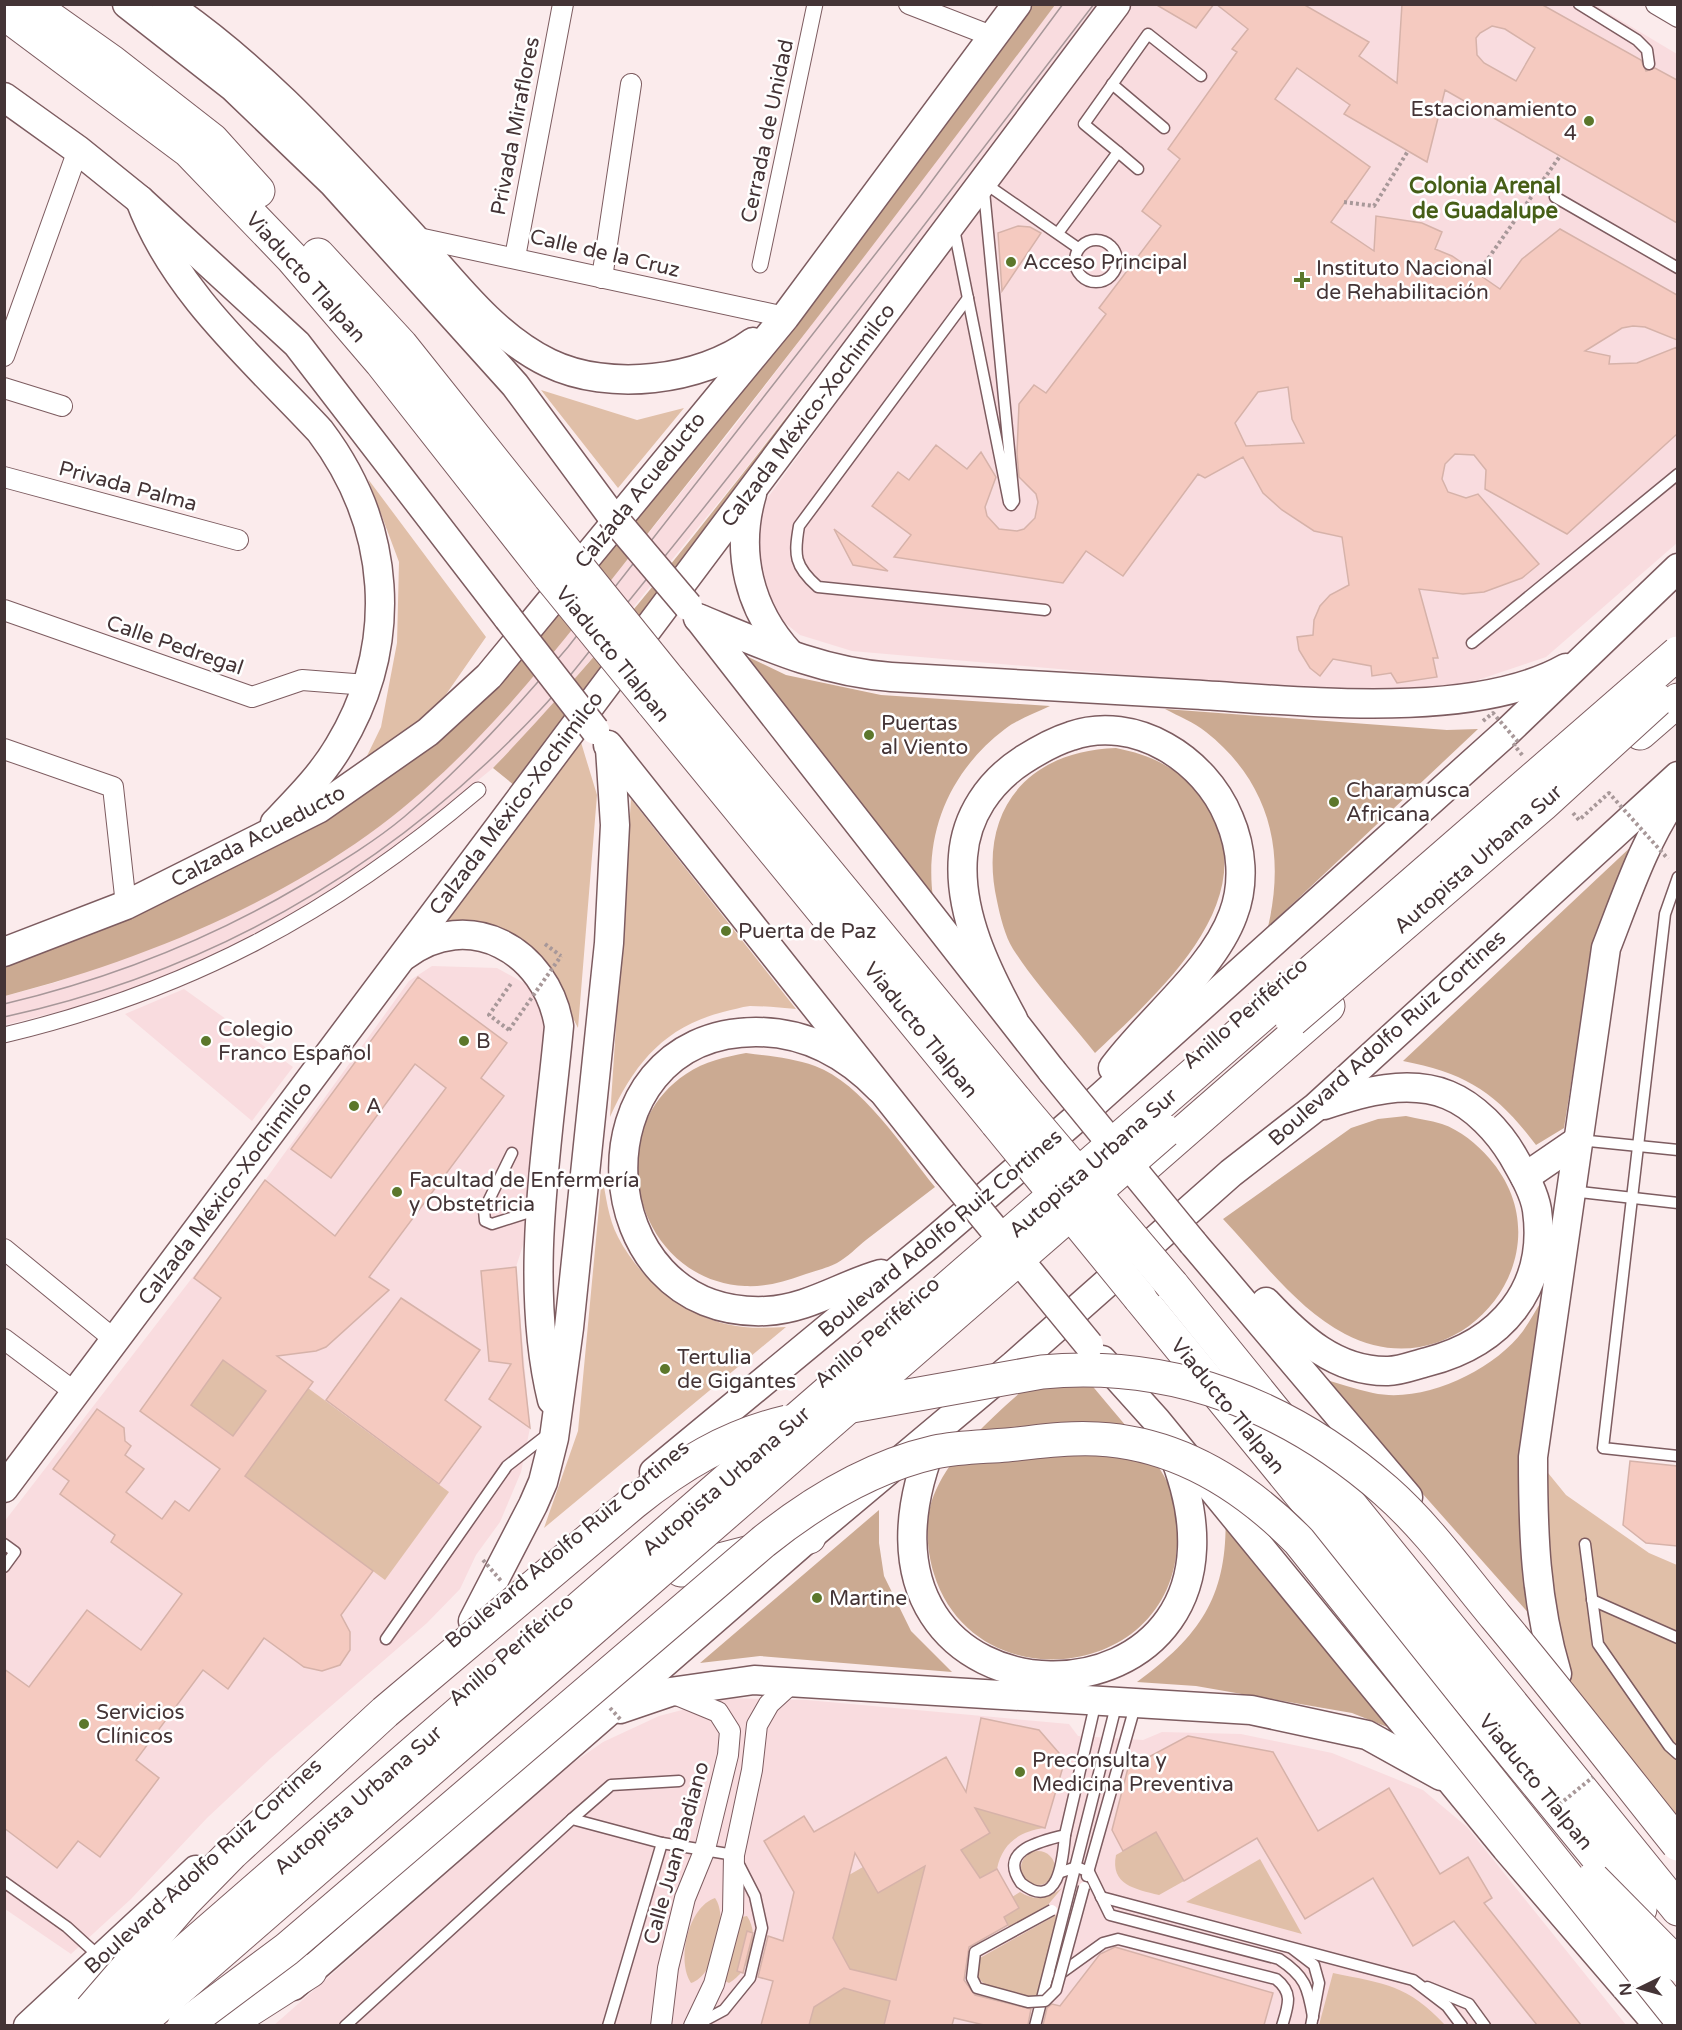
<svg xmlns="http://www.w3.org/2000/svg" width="1682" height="2030" font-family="'Varela Round',sans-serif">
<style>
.built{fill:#f9dcdf}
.green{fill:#e0bfa8}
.forest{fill:#cbaa92}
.building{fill:#f5cac0;stroke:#d6b2a9;stroke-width:1.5;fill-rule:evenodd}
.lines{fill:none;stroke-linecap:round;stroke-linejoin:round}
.service-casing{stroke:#7d5c60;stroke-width:13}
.pedestrian-casing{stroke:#7d5c60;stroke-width:17}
.minor-casing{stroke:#7d5c60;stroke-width:22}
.secondary-casing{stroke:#7d5c60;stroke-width:31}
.motorway-casing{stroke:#7d5c60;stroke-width:35}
.path{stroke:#a89899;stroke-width:4;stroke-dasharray:3 3;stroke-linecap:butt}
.service{stroke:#fff;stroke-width:10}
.pedestrian{stroke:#fff;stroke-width:15}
.minor{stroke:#fff;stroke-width:20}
.secondary{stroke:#fff;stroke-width:28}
.motorway{stroke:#fff;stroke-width:33}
.tram{stroke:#a79799;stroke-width:1.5}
.service-bridge-casing{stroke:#7d5c60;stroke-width:13;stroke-linecap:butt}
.secondary-bridge-casing{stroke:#7d5c60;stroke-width:31;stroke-linecap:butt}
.motorway-bridge-casing{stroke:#7d5c60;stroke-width:35;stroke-linecap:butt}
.path-bridge{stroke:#a89899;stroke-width:4;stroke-dasharray:3 3;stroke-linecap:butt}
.service-bridge{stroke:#fff;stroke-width:10}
.secondary-bridge{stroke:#fff;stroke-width:28}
.motorway-bridge{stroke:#fff;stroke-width:33}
.poi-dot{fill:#5c772b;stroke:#fff;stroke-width:2}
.labels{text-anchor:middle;stroke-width:5;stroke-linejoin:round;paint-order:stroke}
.poi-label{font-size:21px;fill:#443436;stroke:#fff;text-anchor:start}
.street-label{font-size:21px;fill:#443436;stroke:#fff}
.neighbourhood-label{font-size:22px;font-weight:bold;fill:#465e17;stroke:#fff}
</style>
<rect width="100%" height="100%" fill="#fbebec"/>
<g class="built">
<path d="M1055,5h49l-364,471 -183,225 -64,67 -131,107 -115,67 -107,45 -55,18 -80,20v-29l52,-14 193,-77 50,-28 70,-44 83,-72 80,-84 200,-249z"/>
<path d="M1126,5h469l82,49v489l-131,114 -80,27 -111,11 -503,-44 -52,-16 -25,-20 -22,-70 8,-38z"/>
<path d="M432,966l65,2 36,20 20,63 -17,153 -20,63 14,161 -9,44 -21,50 -24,33 -16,34 -33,34 -156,135 -64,60 -76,81 -60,55 -66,-45 -1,-387 228,-296 177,-245z"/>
<path d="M184,989l109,78 -41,54 -127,-107z"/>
<path d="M728,1698l79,2 262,24 9,12 65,4 19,-8 79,2 91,19 91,37 44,37 159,198 -1353,1 293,-258 37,-26 56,-26z"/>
</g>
<g class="green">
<path d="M541,390l96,30 47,-12 -66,80z"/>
<path d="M368,479l118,158 -62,89 -73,63 30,-62 16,-84 2,-81z"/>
<path d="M580,739l17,56 -19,233 -26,-52 -117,-42z"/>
<path d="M631,799l165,210c-15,-1 -31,-3 -46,-3 -9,1 -18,4 -27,6 -59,15 -89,52 -113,105z"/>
<path d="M602,1175c4,21 6,43 16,62 21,41 63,76 108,87 20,5 40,4 60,3l-242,201 34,-97z"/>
<path d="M223,1360l43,31 -33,45 -42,-31z"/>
<path d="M308,1388l141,104 -64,88 -140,-104z"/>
<path d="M1535,1457l31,38 83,58 28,12v258l-117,-150z"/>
<path d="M973,1804l72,24c-25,3 -43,15 -48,41l-17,9 -37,-18 46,-27z"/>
<path d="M1156,1832l28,49 -25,14c-24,-6 -49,-10 -43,-40z"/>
<circle cx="1038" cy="1868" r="17"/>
<path d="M1260,1859l42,75 -116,-32z"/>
<path d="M928,1865l14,25 -27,16 -19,74 -46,-11 -17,-31 9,-59 21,-12 15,26z"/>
<path d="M1062,1888l-15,18 -38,21 -5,-10 15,-9 -7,-11 8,-5c16,10 27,7 42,-4z"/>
<path d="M715,1898c14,19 0,78 -24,85 -15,-22 -3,-76 24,-85z"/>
<path d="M1058,1914l-21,85c-20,-6 -77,-10 -57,-41z"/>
<path d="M747,1916c14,21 3,55 -18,67l-4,-2 17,-64z"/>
<path d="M1333,1973c52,11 74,11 112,52h-126z"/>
<path d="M844,1988l46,13 -6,24 -75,1 5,-19z"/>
</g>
<g class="forest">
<path d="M1019,5h36c-131,174 -263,348 -399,518 -87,110 -172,228 -287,311 -109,78 -235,128 -364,162v-37l428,-225z"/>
<path d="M862,320l-342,470 -27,-22c134,-139 250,-296 369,-448z"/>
<path d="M744,655l42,20 95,20 169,11c-14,7 -32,13 -45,23 -54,41 -81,102 -72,169z"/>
<path d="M1165,709l282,21 31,-1 -210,198c18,-77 1,-145 -62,-195 -12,-10 -28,-16 -41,-23z"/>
<path d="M1116,748c40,8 71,24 93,60 56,94 -53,187 -114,245 -27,-34 -59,-68 -82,-104 -8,-13 -13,-33 -16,-48 -20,-89 29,-150 119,-153z"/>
<path d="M1651,828l-60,130 -27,170 -28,17c-39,-52 -70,-72 -133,-84z"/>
<path d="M746,1053c23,3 47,5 69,13 47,17 88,82 120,121 -23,18 -46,35 -69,53 -9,7 -18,17 -29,23 -9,5 -23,8 -34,12 -19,7 -38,12 -58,11 -108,-5 -148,-153 -59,-212 19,-13 39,-17 60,-21z"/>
<path d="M1406,1116c12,3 24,4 36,8 18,6 35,20 47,34 85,97 -31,236 -144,176 -49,-26 -85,-76 -122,-115l128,-91 27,-9z"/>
<path d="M1542,1300l-2,326 -220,-248c18,5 35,11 53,15 50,11 120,-22 150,-62 7,-10 13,-21 19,-31z"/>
<path d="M1065,1353c20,24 40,48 61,73 14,17 33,37 42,58 8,20 10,42 9,62 -8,135 -203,156 -243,28 -8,-26 -10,-59 2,-84 23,-51 87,-98 129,-137z"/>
<path d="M1225,1503l180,231 -53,-21 -156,-27 -59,-4c69,-50 93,-92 88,-179z"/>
<path d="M879,1510v33l5,33 27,55 41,41 -192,-16 -60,7z"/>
</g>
<g class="building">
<path d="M1155,4h59l-18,24z"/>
<path d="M1216,4h87l66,38 -10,14 38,27 5,-79h139l100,56 5,11 9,-3 22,12v143l-232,-133 -18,72 -83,-48 6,-9 -53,-37 -22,31 95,68 -39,55 43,29 2,-35 46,7 20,9 -7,17 17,7 48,33 22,-30 38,-30 117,66v45l-32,-13 -12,-1 -11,2 -37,23 25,5 -1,8 28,-1 40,-16v87l-110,100 -82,-45 1,-19 -12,-15 -19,-1 -10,10 -3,15 6,13 18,6 12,-4 61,70 -17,14 -38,14 -21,2 -44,-5 19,69h-5l4,19 -40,6 -6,-10 -19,3 -1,-10 -38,-7 -13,17 -10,-8 -11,-18 -2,-13 16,-2 1,-15 6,-14 10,-11 19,-10 -7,-48 -28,-6 -32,-21 -19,-17 -20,-36 -38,21 -7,-4 -75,102 -37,-25 -23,32 -169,-26 17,-22 -39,-29 26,-34 11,8 27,-35 31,24 14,-17 15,25 -11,30 2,9 12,13 18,2 7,-2 11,-11 3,-16 -2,-8 -17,-17 -2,-24 2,-49 15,-19 12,8 60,-79 -7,-6 62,-82 -19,-15 38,-52 -12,-10 69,-97 -5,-3 16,-20zM1492,26l13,3 30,19 -19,33 -32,-18 -7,-8 -1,-17 4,-5zM1288,387l4,32 12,24 -58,3 -11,-23 23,-31z"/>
<path d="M1018,226l12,1 11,6 -39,58 -4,-58z"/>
<path d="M834,529l54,42 -35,-6z"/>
<path d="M418,977l89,66 -26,35 23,18 -135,181 20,13 -63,57 -10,4 -39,5 36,26 -68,94 128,95 -32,44 9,17v18l-10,15 -18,6 -18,-4 -40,-29 -36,51 -25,-19 -67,90 23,18 -59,79 -22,-16 -21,27 -53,-40v-159l25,18 58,-77 54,40 41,-56 -71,-52 4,-7 -55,-41 9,-13 -16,-12 44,-60 27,19 1,13 6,5 -6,9 19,14 -18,23 36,27 13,-18 14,10 31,-42 -80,-58 81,-113 -27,-20 71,-98 70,56 111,-148 -31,-24 -84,114 -40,-29zM223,1360l43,31 -33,45 -42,-31z"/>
<path d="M516,1267l7,99 7,62 -41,-29 22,-35 -22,-3 -8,-90z"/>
<path d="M401,1298l79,52 -35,50 36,27 -42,57 -113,-84z"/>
<path d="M1630,1461l47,5v80l-31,-3 -23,-18z"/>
<path d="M981,1718l58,12 26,30 -20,68 -70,-20 15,25 -29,17 19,28 17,-9 22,39 -15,9 4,8 -39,22 -5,33 11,15 56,14 -3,16h-44l-30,-7 -2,7h-68l6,-24 -46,-13 -30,19 -5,18h-48l12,-44 -15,-4 10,-41 15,5 11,-49 -30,-51 40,-25 10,16 132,-75 20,35zM855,1853l23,40 47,-27 -29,114 -46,-11 -17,-31z"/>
<path d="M1188,1736l85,16 45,79 71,-43 51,86 28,-17 24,41 -8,5 97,122h-44l-83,-104 -41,25 -40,-68 -68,41 -48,-81 -73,43 -28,-49 -33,19 -11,-21 16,-62z"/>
<path d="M747,1931l6,2 -10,40 -6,-2z"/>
<path d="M1115,1947l158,46 -9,32h-221l4,-17 5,-4 8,2 40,-52z"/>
</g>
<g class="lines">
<g class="service-casing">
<g id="service">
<path d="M1579,4l58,36 10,10 2,14"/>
<path d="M1112,84l52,44"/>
<path d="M1118,152l20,17"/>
<path d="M983,182l95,66"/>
<path d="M1555,197l123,71"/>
<path d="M954,229l55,273 2,3 3,-4 -30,-310"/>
<path d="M1058,233l60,-81 -34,-28 64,-90 53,42"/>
<circle cx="1096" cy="261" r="21"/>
<path d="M968,298l-169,228c-5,29 -5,40 19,61l227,23"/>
<path d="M1472,643l206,-169"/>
<path d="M1678,877l-13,37 -62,534 75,8"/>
<path d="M1579,1140l99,10"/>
<path d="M512,1153l-28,57 1,11 7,3 47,-15"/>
<path d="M1571,1191l107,12"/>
<path d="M4,1544l11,8 -11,15"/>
<path d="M1585,1544l13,100 71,102 9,8"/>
<path d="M1592,1600l86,38"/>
<path d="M386,1639l121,-173 41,-32"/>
<path d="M572,1819l39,-34 68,-4"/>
<path d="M1065,1835c-2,23 -6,78 -44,48 -24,-34 22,-42 44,-48z"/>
<path d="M1065,1835l31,-134"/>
<path d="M1061,1872l16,-5 12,5 21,43 169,44c26,17 29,28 34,58"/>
<path d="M1087,1876l49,-173"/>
<path d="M4,1882l63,45 34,31"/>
<path d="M1101,1897l312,83 34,26 15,20"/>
<path d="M1293,1949l21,16 5,18 -8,43"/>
<path d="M1057,1976l46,-33 15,-4 158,40c18,14 12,27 6,47"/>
<path d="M1427,1987l42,17 16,22"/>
<path d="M345,2026l227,-207 90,24 72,12 21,41 7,32 -12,50 -26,32 -28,15"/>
<path d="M608,2026l54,-183"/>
<path d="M1035,2026l82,-324"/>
</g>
</g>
<g class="pedestrian-casing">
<g id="pedestrian">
<path d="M760,265l55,-261"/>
<path d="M4,1035c185,-44 330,-122 474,-245"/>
</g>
</g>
<g class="minor-casing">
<g id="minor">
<path d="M909,4l85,33"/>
<path d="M1656,4l22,13"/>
<path d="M414,237l371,80"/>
<path d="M515,257l48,-253"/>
<path d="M602,278l29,-194"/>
<path d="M4,356l74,-206"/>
<path d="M4,388l58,18"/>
<path d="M4,477l234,63"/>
<path d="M4,610l248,87 50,-17 65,5"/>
<path d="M4,749l109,38 13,118"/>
<path d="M4,1249l111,91"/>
<path d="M4,1339l72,54"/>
<path d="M661,2026l7,-58 17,-70 20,-49 23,-94 2,-24 -12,-19 -46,-19"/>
<path d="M694,2026l20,-42 19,-72 1,-57 18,-85 5,-45 12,-21 24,-22"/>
</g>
</g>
<g class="secondary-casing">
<g id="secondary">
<path d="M127,4l106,83 100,96 182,202 96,130"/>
<path d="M166,4c93,63 166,145 241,226 43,47 84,105 142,133 60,29 151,18 204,-21"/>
<path d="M4,97l74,53 62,50 157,144 211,274"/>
<path d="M140,200c34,92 114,160 180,231 71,94 81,212 19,315 -17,29 -41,53 -64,77"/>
<path d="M752,494c-17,58 -3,116 38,160"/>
<path d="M698,618c63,26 123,54 193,59 98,6 196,11 294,17 109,6 285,28 381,-26"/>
<path d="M699,619l353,452"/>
<path d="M608,745l339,427"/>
<path d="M4,952l122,-47 192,-96 110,-77 61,-56 296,-359 232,-313"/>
<path d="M404,956c65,-50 143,-5 155,70 -11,120 -36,255 -7,374"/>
<path d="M1013,1019c-26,-48 -55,-106 -50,-163 3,-40 26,-74 60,-96 14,-9 32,-19 48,-24 64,-22 134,23 158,82 13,30 16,66 4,97 -20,55 -85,105 -120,153"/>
<path d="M880,1089c-34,-35 -74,-57 -124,-57 -185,1 -172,287 10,279 42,-2 76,-26 115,-37"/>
<path d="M1525,1177l54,-37"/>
<path d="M1193,1243l215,254"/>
<path d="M1266,1302c33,35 70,70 122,69 12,0 27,-6 39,-9 74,-19 121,-73 110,-152 -3,-19 -15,-38 -24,-54 -14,-24 -38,-50 -65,-61 -40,-16 -85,-3 -124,10"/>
<path d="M1102,1360l54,60 350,428 153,178"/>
<path d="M936,1435c-136,319 363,318 235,13"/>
<path d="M654,1472l276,-228 163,-140 414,-372 171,-164"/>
<path d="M4,1488l1112,-1484"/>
<path d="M473,1621l60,-116 10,-23 11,-44 15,-110 40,-385 6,-118 -5,-77"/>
<path d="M1557,1674c-22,-74 -24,-141 -24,-217l73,-509c20,-51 39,-110 72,-155"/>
<path d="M620,1709l50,-17 84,-12 497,30 116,25 74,41"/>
<path d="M293,1986l516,-449 205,-172 217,-192 85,-66 362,-331"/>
<path d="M28,2026l168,-156"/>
</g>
</g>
<g class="motorway-casing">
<g id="motorway">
<path d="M30,4l82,58 100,78 46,51"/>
<path d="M4,13l185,138 103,107 89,104 169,215"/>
<path d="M318,255l83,90 169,212"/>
<path d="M670,681l346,420"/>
<path d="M652,702l345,421"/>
<path d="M1640,733l38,-33"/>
<path d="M1148,1163l180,-157"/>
<path d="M1172,1285l506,624"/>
<path d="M1140,1298l500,611"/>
<path d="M681,1570l128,-33"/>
<path d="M67,2026l36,-45"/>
<path d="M224,2026l86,-55"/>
</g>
</g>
<g class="path">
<path d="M1344,202l30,4 34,-55"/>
<path d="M1478,273l82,-117"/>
<path d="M545,944l16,12"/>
<path d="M509,1030l-20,-15 23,-33"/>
</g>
<use href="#service" class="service"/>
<use href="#pedestrian" class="pedestrian"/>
<use href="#minor" class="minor"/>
<use href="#secondary" class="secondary"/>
<use href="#motorway" class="motorway"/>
<g class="tram">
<path d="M4,1004c106,-25 205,-64 298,-119 35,-21 71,-42 102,-68 60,-51 113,-110 164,-170l352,-450 143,-193"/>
<path d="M4,1017c211,-46 389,-151 537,-308 31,-33 58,-71 87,-107 46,-57 93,-115 138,-173 110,-141 220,-283 328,-425"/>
</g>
<g class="service-bridge-casing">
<path id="service-bridge" d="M1052,1910l-77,42 -3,26 5,10 51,14 17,-1 11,-11 28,-103"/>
</g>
<g class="secondary-bridge-casing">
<g id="secondary-bridge">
<path d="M611,515l77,91"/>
<path d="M508,618l87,112"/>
<path d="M1052,1071l141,172"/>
<path d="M947,1172l142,173"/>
</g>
</g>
<g class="motorway-bridge-casing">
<g id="motorway-bridge">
<path d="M570,557l100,124"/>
<path d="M550,577l102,125"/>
<path d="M1292,1020l250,-215 115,-105"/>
<path d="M1016,1101l156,184"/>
<path d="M997,1123l143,175"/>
<path d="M852,1406l190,-34c130,-12 246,33 344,119 42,37 75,84 110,126 62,74 121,151 182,227"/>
<path d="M1593,1879l85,86"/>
<path d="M91,2010l93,-108 48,-49 153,-141 248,-209c47,-38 95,-67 154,-81"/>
<path d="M99,2026l1579,-1373"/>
<path d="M136,2026l1029,-895"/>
<path d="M184,2026l103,-77 476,-407c51,-41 107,-75 172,-90 23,-5 48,-5 72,-7 30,-3 60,-8 90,-6 80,4 148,47 202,102l379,475"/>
</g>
</g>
<g class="path-bridge">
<path d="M1483,721l10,-8 25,29 -4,3 9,11"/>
<path d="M1573,813l6,7 30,-27 59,66"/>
<path d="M509,1030l52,-74"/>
<path d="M483,1560l19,22"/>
<path d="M610,1708l11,12"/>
<path d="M1550,1812l43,-35"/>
</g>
<use href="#service-bridge" class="service-bridge"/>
<use href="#secondary-bridge" class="secondary-bridge"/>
<use href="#motorway-bridge" class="motorway-bridge"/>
</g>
<g class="poi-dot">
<circle cx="1589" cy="121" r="6"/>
<circle cx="1011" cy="262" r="6"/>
<path d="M1299 271h6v6h6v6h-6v6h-6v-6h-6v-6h6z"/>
<circle cx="869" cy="735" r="6"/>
<circle cx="1334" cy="802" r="6"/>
<circle cx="726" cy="931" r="6"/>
<circle cx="206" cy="1041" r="6"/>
<circle cx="464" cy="1041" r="6"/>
<circle cx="354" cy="1106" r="6"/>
<circle cx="397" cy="1192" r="6"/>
<circle cx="665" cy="1369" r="6"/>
<circle cx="817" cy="1598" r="6"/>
<circle cx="84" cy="1724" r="6"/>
<circle cx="1020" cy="1772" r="6"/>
</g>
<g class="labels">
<g class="poi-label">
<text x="1577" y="116" text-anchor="end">Estacionamiento<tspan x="1577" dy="24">4</tspan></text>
<text x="1023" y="269">Acceso Principal</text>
<text x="1316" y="275">Instituto Nacional<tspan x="1316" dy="24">de Rehabilitación</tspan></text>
<text x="881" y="730">Puertas<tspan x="881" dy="24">al Viento</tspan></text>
<text x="1346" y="797">Charamusca<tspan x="1346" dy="24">Africana</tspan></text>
<text x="738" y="938">Puerta de Paz</text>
<text x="218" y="1036">Colegio<tspan x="218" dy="24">Franco Español</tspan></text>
<text x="476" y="1048">B</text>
<text x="366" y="1113">A</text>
<text x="409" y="1187">Facultad de Enfermería<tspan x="409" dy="24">y Obstetricia</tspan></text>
<text x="677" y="1364">Tertulia<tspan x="677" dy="24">de Gigantes</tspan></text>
<text x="829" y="1605">Martine</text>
<text x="96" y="1719">Servicios<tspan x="96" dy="24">Clínicos</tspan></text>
<text x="1032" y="1767">Preconsulta y<tspan x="1032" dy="24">Medicina Preventiva</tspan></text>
</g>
<g class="street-label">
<text transform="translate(515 126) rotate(-79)" y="7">Privada Miraflores</text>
<text transform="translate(767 131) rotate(-78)" y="7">Cerrada de Unidad</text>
<text transform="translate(605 253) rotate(13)" y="7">Calle de la Cruz</text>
<text transform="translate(306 277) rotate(48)" y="7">Viaducto Tlalpan</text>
<text transform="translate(808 415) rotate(-53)" y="7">Calzada México-Xochimilco</text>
<text transform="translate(128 486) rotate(15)" y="7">Privada Palma</text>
<text transform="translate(640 490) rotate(-51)" y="7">Calzada Acueducto</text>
<text transform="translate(175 645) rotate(19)" y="7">Calle Pedregal</text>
<text transform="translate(613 654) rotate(51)" y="7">Viaducto Tlalpan</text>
<text transform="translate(516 803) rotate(-53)" y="7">Calzada México-Xochimilco</text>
<text transform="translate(258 836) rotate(-28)" y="7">Calzada Acueducto</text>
<text transform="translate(1478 859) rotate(-41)" y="7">Autopista Urbana Sur</text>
<text transform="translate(1245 1013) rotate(-41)" y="7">Anillo Periférico</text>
<text transform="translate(921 1030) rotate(51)" y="7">Viaducto Tlalpan</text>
<text transform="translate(1387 1038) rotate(-42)" y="7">Boulevard Adolfo Ruiz Cortines</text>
<text transform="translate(1093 1163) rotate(-41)" y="7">Autopista Urbana Sur</text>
<text transform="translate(225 1193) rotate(-53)" y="7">Calzada México-Xochimilco</text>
<text transform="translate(940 1233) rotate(-40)" y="7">Boulevard Adolfo Ruiz Cortines</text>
<text transform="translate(877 1332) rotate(-41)" y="7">Anillo Periférico</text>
<text transform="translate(1228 1406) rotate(51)" y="7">Viaducto Tlalpan</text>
<text transform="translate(726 1481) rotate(-41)" y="7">Autopista Urbana Sur</text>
<text transform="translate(567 1544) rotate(-40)" y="7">Boulevard Adolfo Ruiz Cortines</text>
<text transform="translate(511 1650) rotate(-41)" y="7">Anillo Periférico</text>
<text transform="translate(1536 1782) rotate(51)" y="7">Viaducto Tlalpan</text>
<text transform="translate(358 1800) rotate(-41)" y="7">Autopista Urbana Sur</text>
<text transform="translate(676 1853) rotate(-74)" y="7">Calle Juan Badiano</text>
<text transform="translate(203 1866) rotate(-42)" y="7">Boulevard Adolfo Ruiz Cortines</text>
</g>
<g class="neighbourhood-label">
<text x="1485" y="193">Colonia Arenal<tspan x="1485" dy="25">de Guadalupe</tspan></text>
</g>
</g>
<rect width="1682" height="2030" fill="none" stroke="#443436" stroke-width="12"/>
<g transform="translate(1640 1988) rotate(265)" stroke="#ffffff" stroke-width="4.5" paint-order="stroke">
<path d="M0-4.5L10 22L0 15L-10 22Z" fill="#443436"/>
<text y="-9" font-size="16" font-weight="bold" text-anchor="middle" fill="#443436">N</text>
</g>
</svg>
